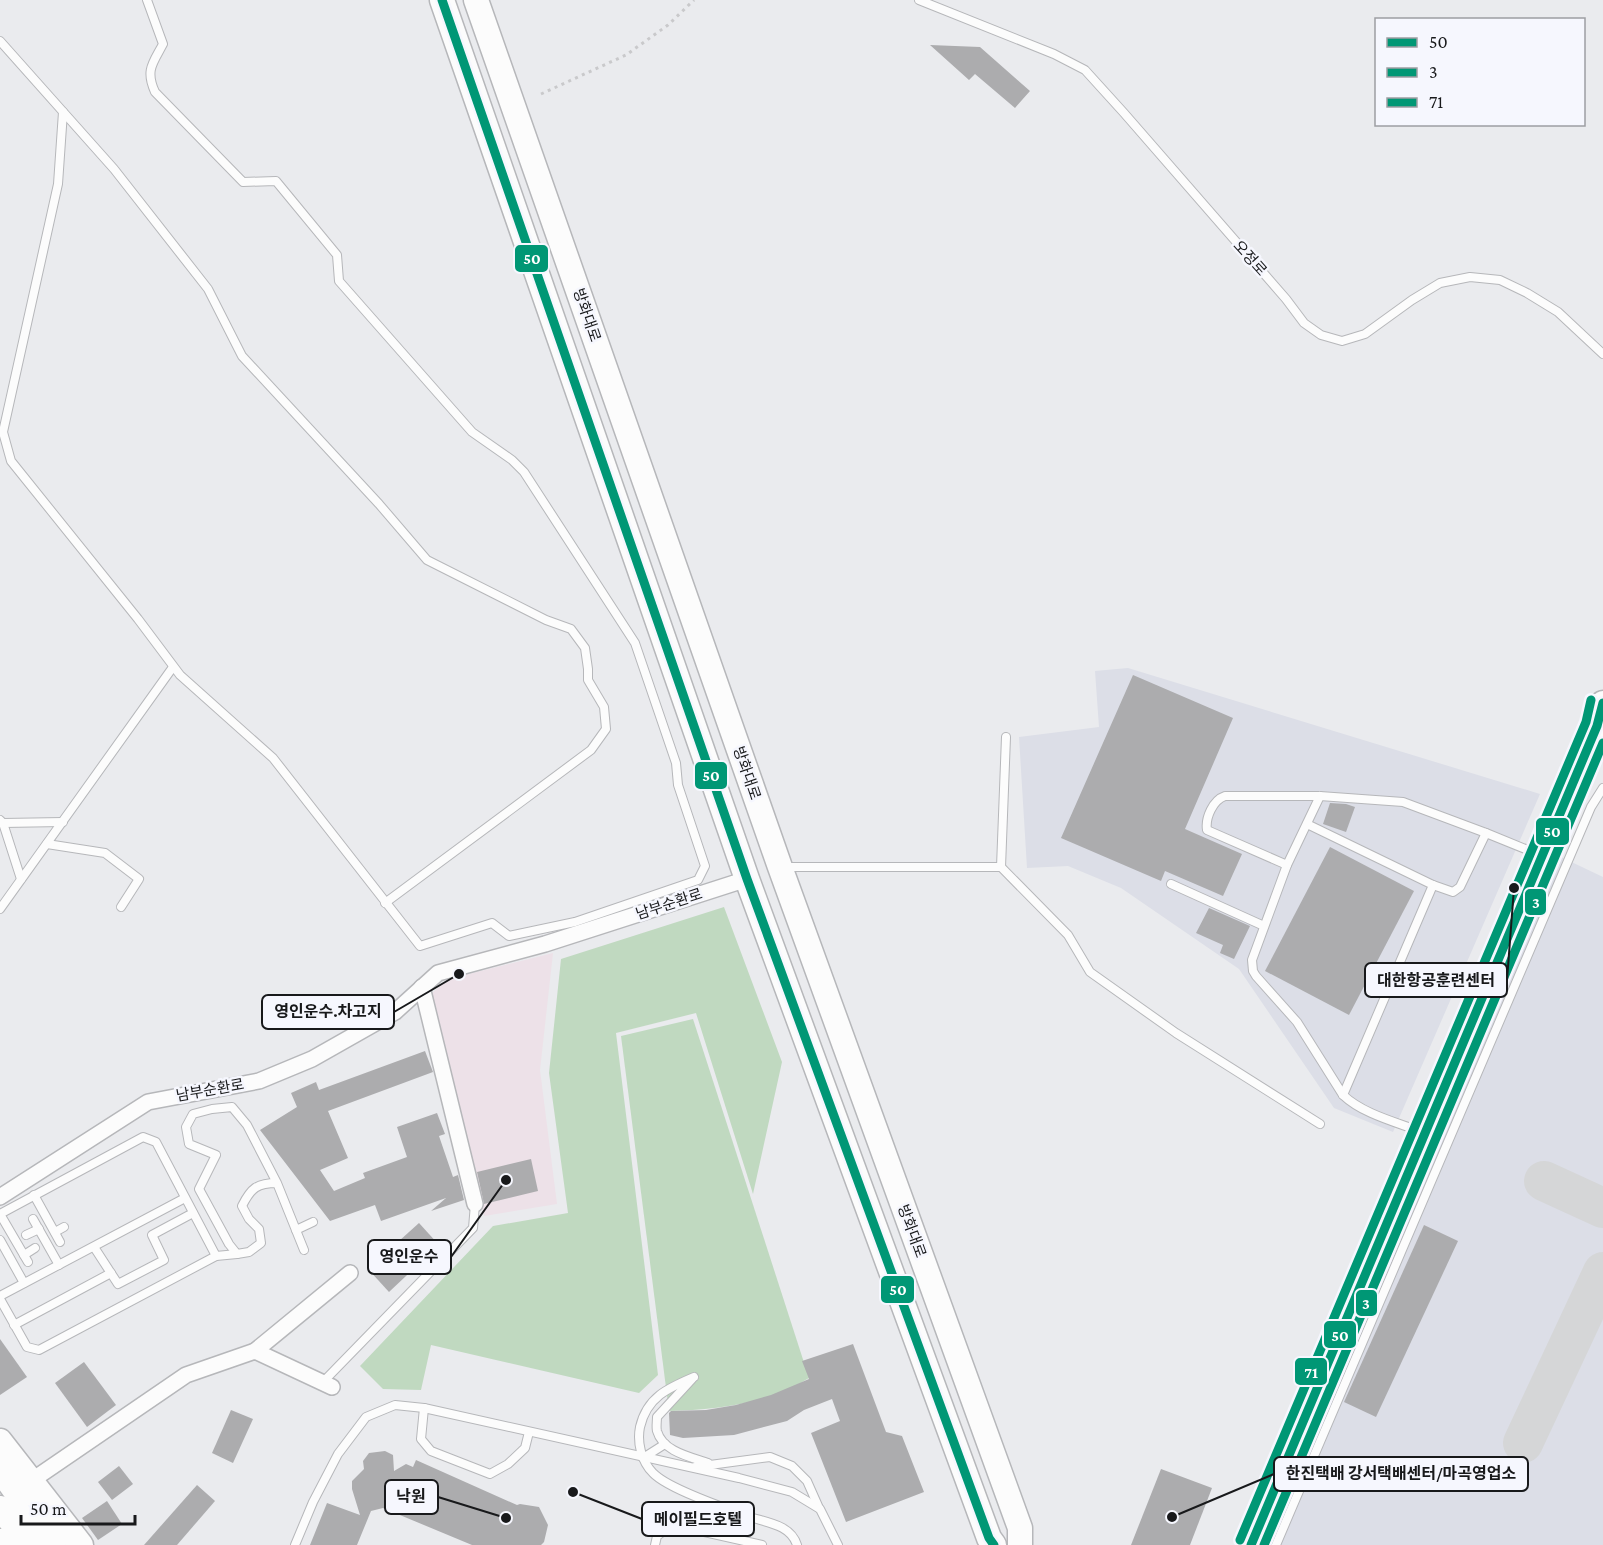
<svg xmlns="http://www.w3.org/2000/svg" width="1603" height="1545" font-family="'Crimson Pro','Noto Sans KR',serif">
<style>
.built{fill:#dcdee7}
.industrial{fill:#ede1e8}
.green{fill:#c0d9c0}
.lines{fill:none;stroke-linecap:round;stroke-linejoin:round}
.taxiway{stroke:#d5d6d7;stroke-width:40}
.building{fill:#acacae}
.lane-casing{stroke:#b6b7ba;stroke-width:10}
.street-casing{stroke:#b6b7ba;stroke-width:18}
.primary-casing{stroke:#b6b7ba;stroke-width:27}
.path{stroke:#c9c9cb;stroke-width:3;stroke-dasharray:3 4.5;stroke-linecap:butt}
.lane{stroke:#fcfcfc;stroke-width:8}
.street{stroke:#fcfcfc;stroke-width:15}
.primary{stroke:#fcfcfc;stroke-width:24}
.bus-1-casing{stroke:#f6f7fe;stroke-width:14}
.bus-2-casing{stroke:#f6f7fe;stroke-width:14}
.bus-3-casing{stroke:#f6f7fe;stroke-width:14}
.bus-1{stroke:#009775;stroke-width:9}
.bus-2{stroke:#009775;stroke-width:9}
.bus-3{stroke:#009775;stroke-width:9}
.labels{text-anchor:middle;stroke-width:5;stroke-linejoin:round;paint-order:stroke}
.street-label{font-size:15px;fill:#18191b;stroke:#f6f7fe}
.leader{fill:none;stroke:#18191b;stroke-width:2}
.callout-dot{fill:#18191b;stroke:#f6f7fe;stroke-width:2}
.callout{fill:#f6f7fe;stroke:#18191b;stroke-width:2}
.callout-label{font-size:16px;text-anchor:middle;font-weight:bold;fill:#18191b}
.line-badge{stroke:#f6f7fe;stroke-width:2}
.badge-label{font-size:16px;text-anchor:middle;font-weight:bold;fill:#fff}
</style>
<rect width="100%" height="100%" fill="#eaebee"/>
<g class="built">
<path d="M1128,668l412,126 -147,338 -59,-24 -95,-139 -118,-81 -53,-22 -41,2 -8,-131 80,-10 -4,-56z"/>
<path d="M1561,857l42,20v668h-339z"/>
</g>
<path class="industrial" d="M553,953l-13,117 17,134 -73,12 -53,-222 17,-15z"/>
<g class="green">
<path d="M724,907l58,155 -29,132 -57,-181 -80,20 42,342 -19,18 -208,-48 -10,45 -38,-1 -23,-23 133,-140 75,-13 -19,-140 12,-114z"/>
<path d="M693,1019l116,359c-42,26 -93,32 -140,33l-48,-375z"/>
</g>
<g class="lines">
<g class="taxiway">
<path d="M1544,1181l59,27"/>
<path d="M1523,1443l80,-171"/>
</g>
</g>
<g class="building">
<path d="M930,45l50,2 50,44 -15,17 -40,-34 -6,6z"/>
<path d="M1133,675l100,43 -48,111 57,25 -19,42 -58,-25 -4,10 -100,-43z"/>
<path d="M1330,803l16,1 9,3 -9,25 -23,-8z"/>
<path d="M1330,847l84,44 -65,124 -84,-44z"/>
<path d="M1209,908l41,18 -16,33 -14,-6 3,-8 -27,-12z"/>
<path d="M425,1051l8,21 -105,39 20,47 -28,12 14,21 31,-13 -2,-5 44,-16 -10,-30 40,-14 8,21 -6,2 14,41 5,-2 6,25 -33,11 15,-13 -65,23 -6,-16 -45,16 -70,-91 37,-23 -6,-14 25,-11 3,8z"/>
<path d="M531,1159l7,32 -54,13 -7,-32z"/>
<path d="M419,1223l20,22 -50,47 -21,-23z"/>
<path d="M1424,1225l34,16 -82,176 -32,-15z"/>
<path d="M0,1339l27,38 -27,18z"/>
<path d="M853,1344l33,88 16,4 22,56 -78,30 -35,-89 29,-12 -8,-22 -28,11 -17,11 -53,14 -51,3 -13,-3 -1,-22 2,-2 35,-1 30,-5 35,-10 38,-16 -7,-18z"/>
<path d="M84,1362l32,43 -29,22 -32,-44z"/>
<path d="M231,1410l22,9 -20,44 -21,-10z"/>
<path d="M385,1451l8,4 1,16 12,-7 7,3 3,-7 101,45 3,-1 19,3 9,18 -4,17 -3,3h-69l-89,-37 -12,3 -14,34h-47l17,-42 33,12 -8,-26v-8l12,-12 -1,-8 6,-8z"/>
<path d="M119,1466l14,18 -21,16 -14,-18z"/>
<path d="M1161,1469l51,19 -22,57h-59z"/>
<path d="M197,1485l18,16 -38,44h-33z"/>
<path d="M107,1501l15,23 -24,16 -16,-22z"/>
</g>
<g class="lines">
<g class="lane-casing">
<g id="lane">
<path d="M919,0l135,54 31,16 39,43 162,186 18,24 17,12 21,6 23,-7 47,-34 28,-17 30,-6 30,3 27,13 31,19 45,42"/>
<path d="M0,41l114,128 94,120 34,67 137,148 48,56 119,60 25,9 14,19 3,21v11l16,27 2,22 -15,21 -206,153"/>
<path d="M63,112l-5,72 -55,248 8,29 127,158 42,56 93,83 147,188 72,-23 17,13 66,-14 123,-42 7,-14 -27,-81 -2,-22 -41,-120 -111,-171 -12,-12 -40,-28 -133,-151 -2,-26 -61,-74 -33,1 -88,-90c-10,-22 -2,-29 8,-48l-16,-44"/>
<path d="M1320,796l-33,69 -35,95 1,11 3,5 41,46 46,73c20,19 53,27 79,37"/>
<path d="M0,820l3,3 18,56"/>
<path d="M3,823l60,-1"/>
<path d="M1307,824l126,61 20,7 7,-5 26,-54"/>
<path d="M47,844l58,9 34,26 -18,28"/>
<path d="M1287,865l-80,-35c-2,-12 6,-30 18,-34h95l83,6 83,31 54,22"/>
<path d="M785,867h216l67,68 22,37 86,61 144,91"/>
<path d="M1001,867l5,-130"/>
<path d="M1171,884l93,42"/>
<path d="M0,909l173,-242"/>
<path d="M1343,1095l90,-210"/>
<path d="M277,1183l-30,-58 -15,-18 -20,2 -19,5 -7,13 3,17 27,11 -17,34 30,55 8,10 12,-2 12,-9 -2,-14 -10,-10 -7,-13c9,-18 15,-23 35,-23l27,67"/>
<path d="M34,1195l26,47"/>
<path d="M33,1219l26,46"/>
<path d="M296,1230l17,-8"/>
<path d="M55,1232l9,-5"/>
<path d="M26,1235l13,-6"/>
<path d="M0,1240l24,43"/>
<path d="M94,1247l24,37 46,-24 -12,-25 41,-22"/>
<path d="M24,1255l11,-7"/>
<path d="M28,1262l-28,-48 143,-77 13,5 60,114"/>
<path d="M0,1296l185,-98"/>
<path d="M0,1299l27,48 12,3 177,-94 21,-2"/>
<path d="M14,1325l97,-52"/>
<path d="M694,1377c-26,11 -47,20 -54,50 -3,15 1,34 13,46 15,16 77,37 100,45 17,5 38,8 44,27"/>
<path d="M692,1379l-35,38c0,4 -1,10 0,14 6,21 34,26 51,32"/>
<path d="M322,1383l151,-155 2,-24"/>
<path d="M424,1408l-3,31 10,12 59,23 18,-10 17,-16 4,-16"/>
<path d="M643,1458l22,-14"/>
<path d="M695,1467l75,-10 22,9 15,15 12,27"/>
<path d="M295,1545l18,-43 25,-48 28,-37 29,-12 29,3 315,70 53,14 28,17 18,36"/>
<path d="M655,1545l2,-9 11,-8 14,-1 80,18"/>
<path d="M1276,1545l315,-738 12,-19"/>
</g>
</g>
<g class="street-casing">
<g id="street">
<path d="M422,987l53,217"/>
<path d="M0,1197l148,-95 111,-21 53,-22 83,-47 43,-39 107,-29 202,-65"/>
<path d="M255,1351l95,-78"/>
<path d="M31,1481l155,-106 69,-24 77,36"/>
</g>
</g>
<g class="primary-casing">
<g id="primary">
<path d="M442,0l305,879 242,659 5,7"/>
<path d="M476,0l304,867 240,661v17"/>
<path d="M0,1441l81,104"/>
<path d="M0,1470l54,75"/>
<path d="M0,1508l30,37"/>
<path d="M0,1541l3,4"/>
<path d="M1251,1545l346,-819 6,-23"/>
</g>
</g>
<path class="path" d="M541,94l85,-39 42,-30 26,-25"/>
<use href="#lane" class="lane"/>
<use href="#street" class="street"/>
<use href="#primary" class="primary"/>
<g class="bus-1-casing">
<g id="bus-1">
<path d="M442,0l305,879 242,659 5,7"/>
<path d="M1251,1545l346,-819 6,-23"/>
</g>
</g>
<g class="bus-2-casing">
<path id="bus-2" d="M1264,1545l339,-802"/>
</g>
<g class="bus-3-casing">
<path id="bus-3" d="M1240,1540l346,-818 5,-22"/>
</g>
<use href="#bus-1" class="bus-1"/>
<use href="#bus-2" class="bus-2"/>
<use href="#bus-3" class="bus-3"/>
</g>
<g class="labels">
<g class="street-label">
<text transform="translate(1250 258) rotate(48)" y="5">오정로</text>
<text transform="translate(587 315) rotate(71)" y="5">방화대로</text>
<text transform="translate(747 773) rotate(71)" y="5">방화대로</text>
<text transform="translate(669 904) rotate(-18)" y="5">남부순환로</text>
<text transform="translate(210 1090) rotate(-10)" y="5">남부순환로</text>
<text transform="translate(912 1231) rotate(70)" y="5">방화대로</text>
</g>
</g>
<path class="leader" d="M1514 888L1507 980M459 974L394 1012M506 1180L451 1257M1172 1517L1274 1474M506 1518L438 1497M573 1492L642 1519"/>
<g class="callout-dot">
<circle cx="1514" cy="888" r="6"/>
<circle cx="459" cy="974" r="6"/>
<circle cx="506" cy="1180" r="6"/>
<circle cx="1172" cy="1517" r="6"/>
<circle cx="506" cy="1518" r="6"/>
<circle cx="573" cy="1492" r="6"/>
</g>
<g class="callout">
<rect x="1365" y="963" width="142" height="34" rx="6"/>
<rect x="262" y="995" width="132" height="34" rx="6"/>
<rect x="368" y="1240" width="83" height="34" rx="6"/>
<rect x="1274" y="1457" width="254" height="34" rx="6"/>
<rect x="385" y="1480" width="53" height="34" rx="6"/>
<rect x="642" y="1502" width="112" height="34" rx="6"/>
</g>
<g class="callout-label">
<text x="1436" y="986">대한항공훈련센터</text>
<text x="328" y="1017">영인운수.차고지</text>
<text x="409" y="1262">영인운수</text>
<text x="1401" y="1479">한진택배 강서택배센터/마곡영업소</text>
<text x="411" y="1502">낙원</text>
<text x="698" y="1525">메이필드호텔</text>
</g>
<g class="line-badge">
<rect x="514" y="244" width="35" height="29" rx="6" fill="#009775"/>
<rect x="694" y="761" width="34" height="29" rx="6" fill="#009775"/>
<rect x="1535" y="817" width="35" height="29" rx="6" fill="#009775"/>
<rect x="1524" y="888" width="23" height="28" rx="6" fill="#009775"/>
<rect x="880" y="1275" width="35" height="29" rx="6" fill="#009775"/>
<rect x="1355" y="1289" width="23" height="28" rx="6" fill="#009775"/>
<rect x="1323" y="1320" width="34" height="29" rx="6" fill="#009775"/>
<rect x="1294" y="1357" width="34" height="29" rx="6" fill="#009775"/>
</g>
<g class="badge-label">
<text x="532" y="264">50</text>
<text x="711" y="781">50</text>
<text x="1552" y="837">50</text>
<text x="1536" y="908">3</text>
<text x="898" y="1295">50</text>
<text x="1366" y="1309">3</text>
<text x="1340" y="1341">50</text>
<text x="1311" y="1378">71</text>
</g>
<rect x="1375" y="18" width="210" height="108" fill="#f6f7fe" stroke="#9d9ea3" stroke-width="1.5"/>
<rect x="1387" y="38" width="30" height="9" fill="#009775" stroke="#9d9ea3" stroke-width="1.5"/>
<text x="1429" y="48" font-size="18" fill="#18191b">50</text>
<rect x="1387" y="68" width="30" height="9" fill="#009775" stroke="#9d9ea3" stroke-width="1.5"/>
<text x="1429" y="78" font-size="18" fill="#18191b">3</text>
<rect x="1387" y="98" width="30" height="9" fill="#009775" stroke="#9d9ea3" stroke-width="1.5"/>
<text x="1429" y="108" font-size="18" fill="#18191b">71</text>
<path d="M21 1515v9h114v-9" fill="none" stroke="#18191b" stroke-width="3"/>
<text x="30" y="1515" font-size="18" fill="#18191b" stroke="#f6f7fe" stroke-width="4.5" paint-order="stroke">50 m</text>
</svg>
